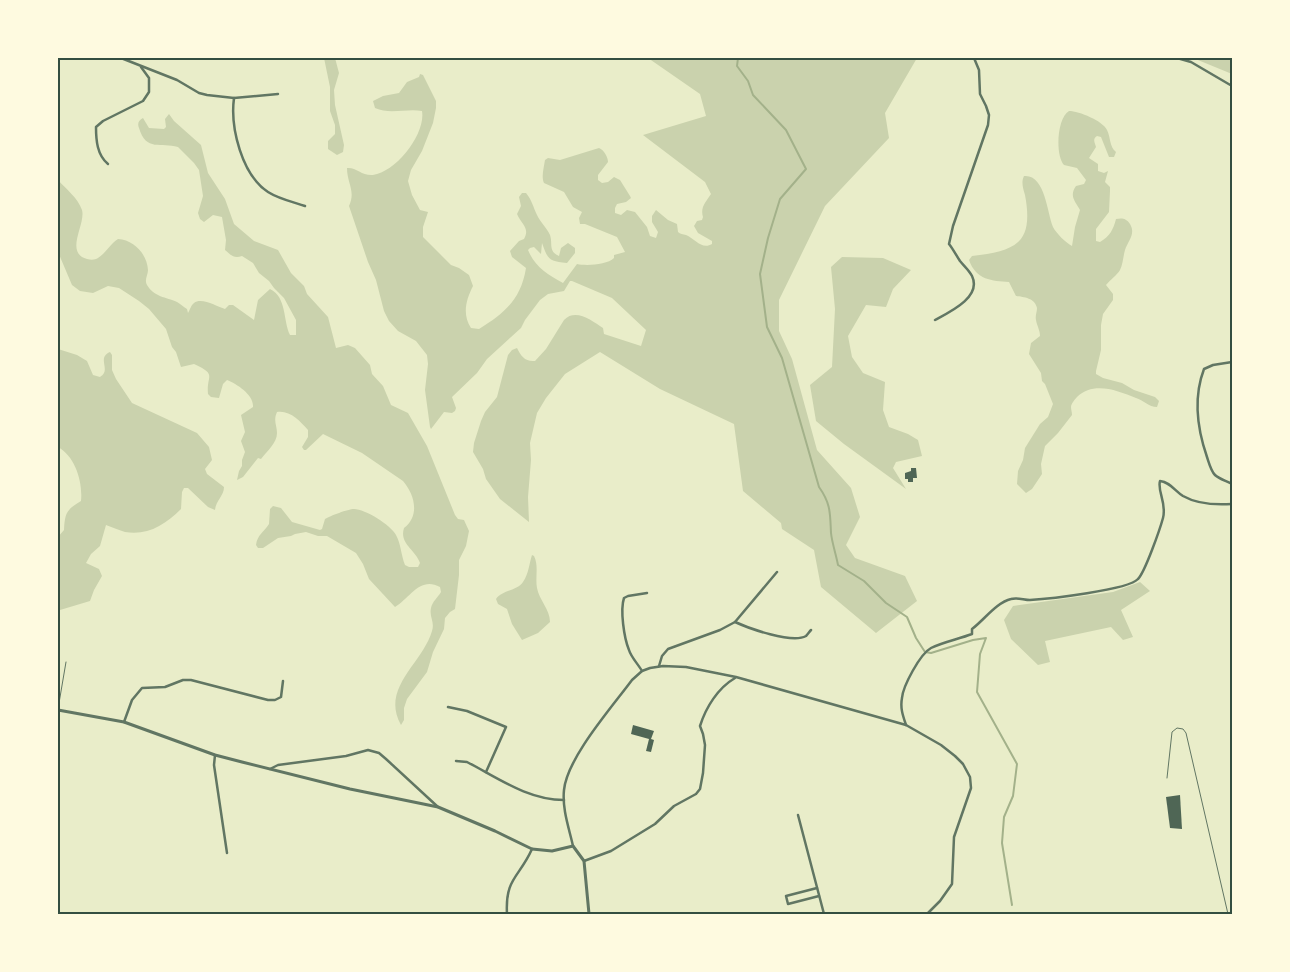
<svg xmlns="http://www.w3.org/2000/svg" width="1290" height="972" font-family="'Public Sans',sans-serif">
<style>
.green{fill:#cad2ad}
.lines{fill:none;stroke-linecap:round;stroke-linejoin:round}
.stream{stroke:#a3b18a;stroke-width:2}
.building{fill:#4f6655}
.service{stroke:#617663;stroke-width:1}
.minor{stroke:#617663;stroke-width:2.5}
.tertiary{stroke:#617663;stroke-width:3}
.neatline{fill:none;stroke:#344e41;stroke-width:2}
</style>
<rect width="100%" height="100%" fill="#e9edc9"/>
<g class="green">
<path d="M324,58h11l4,15 -5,17 1,15 9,40 -1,7 -6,3 -9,-6v-8l7,-7v-9l-5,-14v-24z"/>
<path d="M648,58h269l-32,55 4,25 -64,68 -46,94v31l13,28 25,91 34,38 9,29 -14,28 9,13 50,18 12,25 -41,32 -55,-46 -7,-37 -32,-21 -1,-6 -38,-32 -9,-67 -74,-35 -60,-37 -35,22 -19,24 -9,15 -7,30 1,17 -3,37 1,25 -29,-23 -14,-20 -3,-10 -10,-17 1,-9 7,-22 4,-9 12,-15 11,-42 4,-5 5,-2c4,8 8,14 18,13l11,-12 18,-29c12,-12 28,1 39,8l1,6 37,12 5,-16 -34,-32 -40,-17h-2l-6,10 -16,3 -8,6 -15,20 -4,8 -34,31 -10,14 -25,24 4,11 -1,3 -3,2 -8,-1 -13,17 -1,-2 -5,-37 3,-26 -1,-9 -11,-14 -18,-10 -9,-10 -5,-10 -8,-31 -8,-18 -19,-56c7,-15 -2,-23 -2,-38 9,-1 15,8 26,7 23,-3 53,-41 49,-64 -15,-3 -32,4 -47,-3l-2,-7 10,-5 16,-3 8,-11 12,-5 1,-3 3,1 13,26v7l-3,15 -11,28 -11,19 -3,11 4,14 8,15 8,2 -5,15v10l28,28 8,3 10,7 4,11c-7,14 -11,28 -2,42l8,1c26,-16 42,-30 47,-61l-14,-11 -2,-6 9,-10 5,-2c6,-11 -2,-14 -7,-25l4,-8 -2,-9 3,-4h4c6,7 7,14 11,22 3,7 10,13 13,20 3,9 -2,16 9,21l2,-8 7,-5 7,5v5l-8,10c-18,-2 -19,-3 -25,-20l-1,11 -7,-7 -4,1 -2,2c7,17 19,24 35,33l14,-19c9,2 30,1 37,-6v-3l11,-3 -8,-15 -32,-13h-5l-1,-6 3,-6 -9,-5 -9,-15 -20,-9c-3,-6 0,-16 1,-23l3,-2 12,2 39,-12c5,2 9,9 9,14l-10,13v5l4,3 6,-1 6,-5 6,3 10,16 1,2 -5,4 -9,2 -2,4v5l6,2 6,-5 8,2 12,15 3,9 6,2 2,-6 -6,-10v-6l4,-6 12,10 9,4 1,8c2,2 5,2 8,3 9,4 16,15 26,9v-3l-14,-8 -4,-7 3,-5 5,-1 1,-3c-3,-10 3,-15 8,-23l-6,-12 -62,-47 63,-19 -6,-22z"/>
<path d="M1193,58h39v16z"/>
<path d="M1069,111c10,0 34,10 38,19 4,8 2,16 9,22l-2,5h-5l-8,-20 -4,-1c-5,3 -2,7 -1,11l-7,11 9,6v7l6,2 4,-2 -3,11 5,5v4l-1,21 -13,17v12l4,1c10,-6 13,-12 16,-23 6,-1 10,-1 14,5 6,10 -2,17 -5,26 -2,7 -2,14 -5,20 -3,5 -10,10 -14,15l7,9v6l-10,14 -2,11v25l-5,21v3l7,4 19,5 12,7 21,7 4,4 -2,6c-8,0 -14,-7 -21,-9 -19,-8 -43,-17 -59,-1 -2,2 -6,7 -6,10 0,3 1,5 1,8l-14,18 -13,13 -4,18 1,10 -10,15 -6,4 -9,-9 1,-13 5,-11 2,-12 15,-24 8,-7 5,-13 -8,-20 -3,-3 -1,-8 -12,-19 2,-11 9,-7c0,-6 -3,-10 -4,-16 -1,-4 1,-8 1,-12 -2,-10 -13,-11 -21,-12l-7,-14c-17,-1 -33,-2 -40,-22l3,-4c44,-5 62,-13 53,-61 -2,-7 -4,-13 -1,-19 21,-2 23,36 29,51 3,6 13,16 19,19l3,-19 5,-17c-5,-9 -11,-14 -4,-24l8,-2 2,-4 -9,-12 -13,-3c-9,-10 -7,-47 5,-54z"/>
<path d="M169,114l5,7 27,24 7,28 17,26 9,25 20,17 24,9 13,23 13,13 3,8 21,23 8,31 12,-3 7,3 15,17 2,9 11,12 8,19 17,8 19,33 28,69 3,4 6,1 5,11 -3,15 -7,14v15l-4,34 -5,3 -5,6 -1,11 -11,23 -6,20 -20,27 -3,9v12l-3,5c-21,-37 22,-62 31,-94 3,-9 -3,-14 -1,-23 1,-6 7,-11 10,-16l-1,-5c-20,-11 -30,11 -45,20l-26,-28 -6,-15 -7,-11 -29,-17h-9l-12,-4 -11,2 -4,2 -13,2 -15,10h-5l-2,-3c1,-10 8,-13 13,-21l1,-15 3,-3 8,2 11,14 28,8 2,-1 3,-10c5,-3 23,-10 29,-10 11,0 37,16 42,26 5,9 5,20 9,30l4,2h9l2,-4c-5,-14 -21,-19 -16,-35 16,-12 11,-33 -1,-47l-41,-28 -39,-19 -17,16h-2l-2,-3 6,-10v-7c-8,-9 -18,-20 -31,-18 -4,9 0,13 0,21 0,10 -10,18 -16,26l-3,-1 -15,19 -6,3 2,-9 3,-5v-6l3,-8 -4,-11 4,-9 -4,-17 12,-8c1,-12 -16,-23 -26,-27l-4,4 -4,14 -8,-1 -3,-3c-2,-19 10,-19 -14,-30l-13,3 -5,-15 -4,-5 -6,-18 -17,-20 -10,-8 -20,-13 -11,-2 -15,7 -13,-2 -8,-6 -14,-33v-72c8,9 20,18 24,30 4,14 -18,43 5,49 4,1 8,1 11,-1 8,-5 12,-14 20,-19 16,1 29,15 30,31 0,5 -4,10 -1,15 7,12 19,12 30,17 4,2 6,5 10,7l1,4c2,-3 3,-8 6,-10 8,-6 23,4 31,6l4,-4h4l21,15 4,-20 12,-11c17,8 13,32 20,46h6v-15l-12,-22 -10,-10 -5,-7 -10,-8 -6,-10 -11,-7c-8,3 -11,-1 -17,-6l1,-10 -4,-23 -9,-2 -9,7 -4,-3 -2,-6 5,-17 -4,-26 -5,-7 -16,-16c-17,-5 -32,5 -39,-19 -2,-5 0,-8 4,-10l6,10 15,1 2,-2 -1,-8z"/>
<path d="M842,257l41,1 28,12 -18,19 -7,18 -20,-2 -18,31 4,21 11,16 22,9 -2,28 6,17 19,7 10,6 4,16 -26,6 -3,6 13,21 -62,-45 -28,-23 -6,-36 22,-18 3,-58 -4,-42z"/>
<path d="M58,349l19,6 10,6 6,14 7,2c12,-7 -4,-19 10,-25l2,3v15l4,9 16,24 65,30 12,14 3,13 -7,9 2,5 17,13c0,9 -8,13 -9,23l-7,-3 -20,-19h-4l-2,4 -1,17c-16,16 -34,27 -56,23 -7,-2 -13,-5 -19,-7l-6,21 -9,8 -5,9 13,6 3,7 -8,14 -4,11 -30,9 -2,-1v-72l6,-7c1,-17 2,-20 17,-29 2,-19 -6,-45 -23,-54z"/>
<path d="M532,555l2,1c5,10 1,21 3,32 2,12 13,21 13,34l-12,11 -16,7 -10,-16 -5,-15 -9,-5 -2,-5c6,-9 21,-8 27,-17 6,-9 6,-18 9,-27z"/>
<path d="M1140,582l10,9 -29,19 12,27 -10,3 -12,-13 -66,14 5,21 -12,3 -27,-26 -7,-19 9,-14 100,-14z"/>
</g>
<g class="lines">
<g class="stream">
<path d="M738,58l-1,8 11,15 5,14 33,35 20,39 -26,30 -12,39 -8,36 7,53 15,31 37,129c12,17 11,26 12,46 1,10 5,21 7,32l26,16 22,22 21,14 9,21 9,14 6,1 42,-13 13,-2 -6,16 -3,38 40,72 -4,32 -9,21 -2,26 10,62"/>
<path d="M377,914h2"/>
</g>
</g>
<g class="building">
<path d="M911,468h5l1,10h-4v4h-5v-3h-3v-6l6,-2z"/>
<path d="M633,725l21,6 -3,8 3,1 -3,12 -5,-1 3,-12 -18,-5z"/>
<path d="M1180,795l2,34 -12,-1 -4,-31z"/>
</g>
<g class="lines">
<g class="service">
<path d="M58,709l8,-47"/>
<path d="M1167,778l5,-46 5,-4 6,1 3,4 42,181"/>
</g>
<g class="minor">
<path d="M121,58l56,22 22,13 8,2 27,3 44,-4"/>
<path d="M1177,58l14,4 41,24"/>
<path d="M234,98c-4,30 8,77 34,94 11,7 25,10 37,14"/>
<path d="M108,164c-11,-9 -12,-24 -12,-37l7,-6 40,-20 6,-9v-14l-8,-11"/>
<path d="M935,320c15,-8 47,-23 37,-44 -3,-6 -8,-10 -12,-15 -4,-6 -7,-12 -11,-17l4,-18 35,-101 1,-10 -3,-9 -6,-12 -1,-24 -5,-12"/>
<path d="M1232,362l-19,3 -9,4c-11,29 -7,59 3,88 2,6 4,14 8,18 4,4 12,6 17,9"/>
<path d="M735,622c13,6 57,22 71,14 1,-1 4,-5 5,-6"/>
<path d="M659,666l3,-10 6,-7 52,-19 15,-8 42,-50"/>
<path d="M642,671c-4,-7 -11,-14 -13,-21 -5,-12 -9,-40 -5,-52l4,-2 19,-3"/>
<path d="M448,707l19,4 39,16 -20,45"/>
<path d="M124,722l8,-22 10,-12 23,-1 18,-7h8l77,20h7l6,-3 2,-16"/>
<path d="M906,725c-3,-9 -6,-17 -4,-27 1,-12 18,-44 29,-50 12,-6 28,-9 41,-14v-5c11,-8 25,-27 39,-30 6,-2 13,1 19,1 18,-1 98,-10 108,-21 7,-7 22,-50 25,-61 4,-15 -6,-27 -3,-37 10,1 15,10 23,15 14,8 34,9 49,8"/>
<path d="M215,755l-1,10 13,88"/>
<path d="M456,761l11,1c31,16 61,38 97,38"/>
<path d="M270,769l8,-4 68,-9 22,-6 11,3 7,6 52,48"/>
<path d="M798,815l26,99"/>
<path d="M573,846c-4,-18 -11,-37 -9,-56 3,-32 48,-83 68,-110l10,-9 8,-3 13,-2 23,1 50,10 170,48 35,20 14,11 8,8 7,13 1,11 -17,49 -2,47 -12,17 -13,13"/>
<path d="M584,861l27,-10 44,-27 19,-18 22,-12 4,-5 3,-16 2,-28 -2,-11 -3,-8c6,-19 18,-38 35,-48"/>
<path d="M817,888l-31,8 2,8 31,-8"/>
<path d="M507,914c-2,-36 12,-36 25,-65"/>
</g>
<path class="tertiary" d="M58,710l66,12 91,33 27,7 108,27 88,18 57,24 37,18 20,2 21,-5 11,15 5,53"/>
</g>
<rect width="1290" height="972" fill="none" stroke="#fefae0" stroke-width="118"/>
<rect x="59" y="59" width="1172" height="854" class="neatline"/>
</svg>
